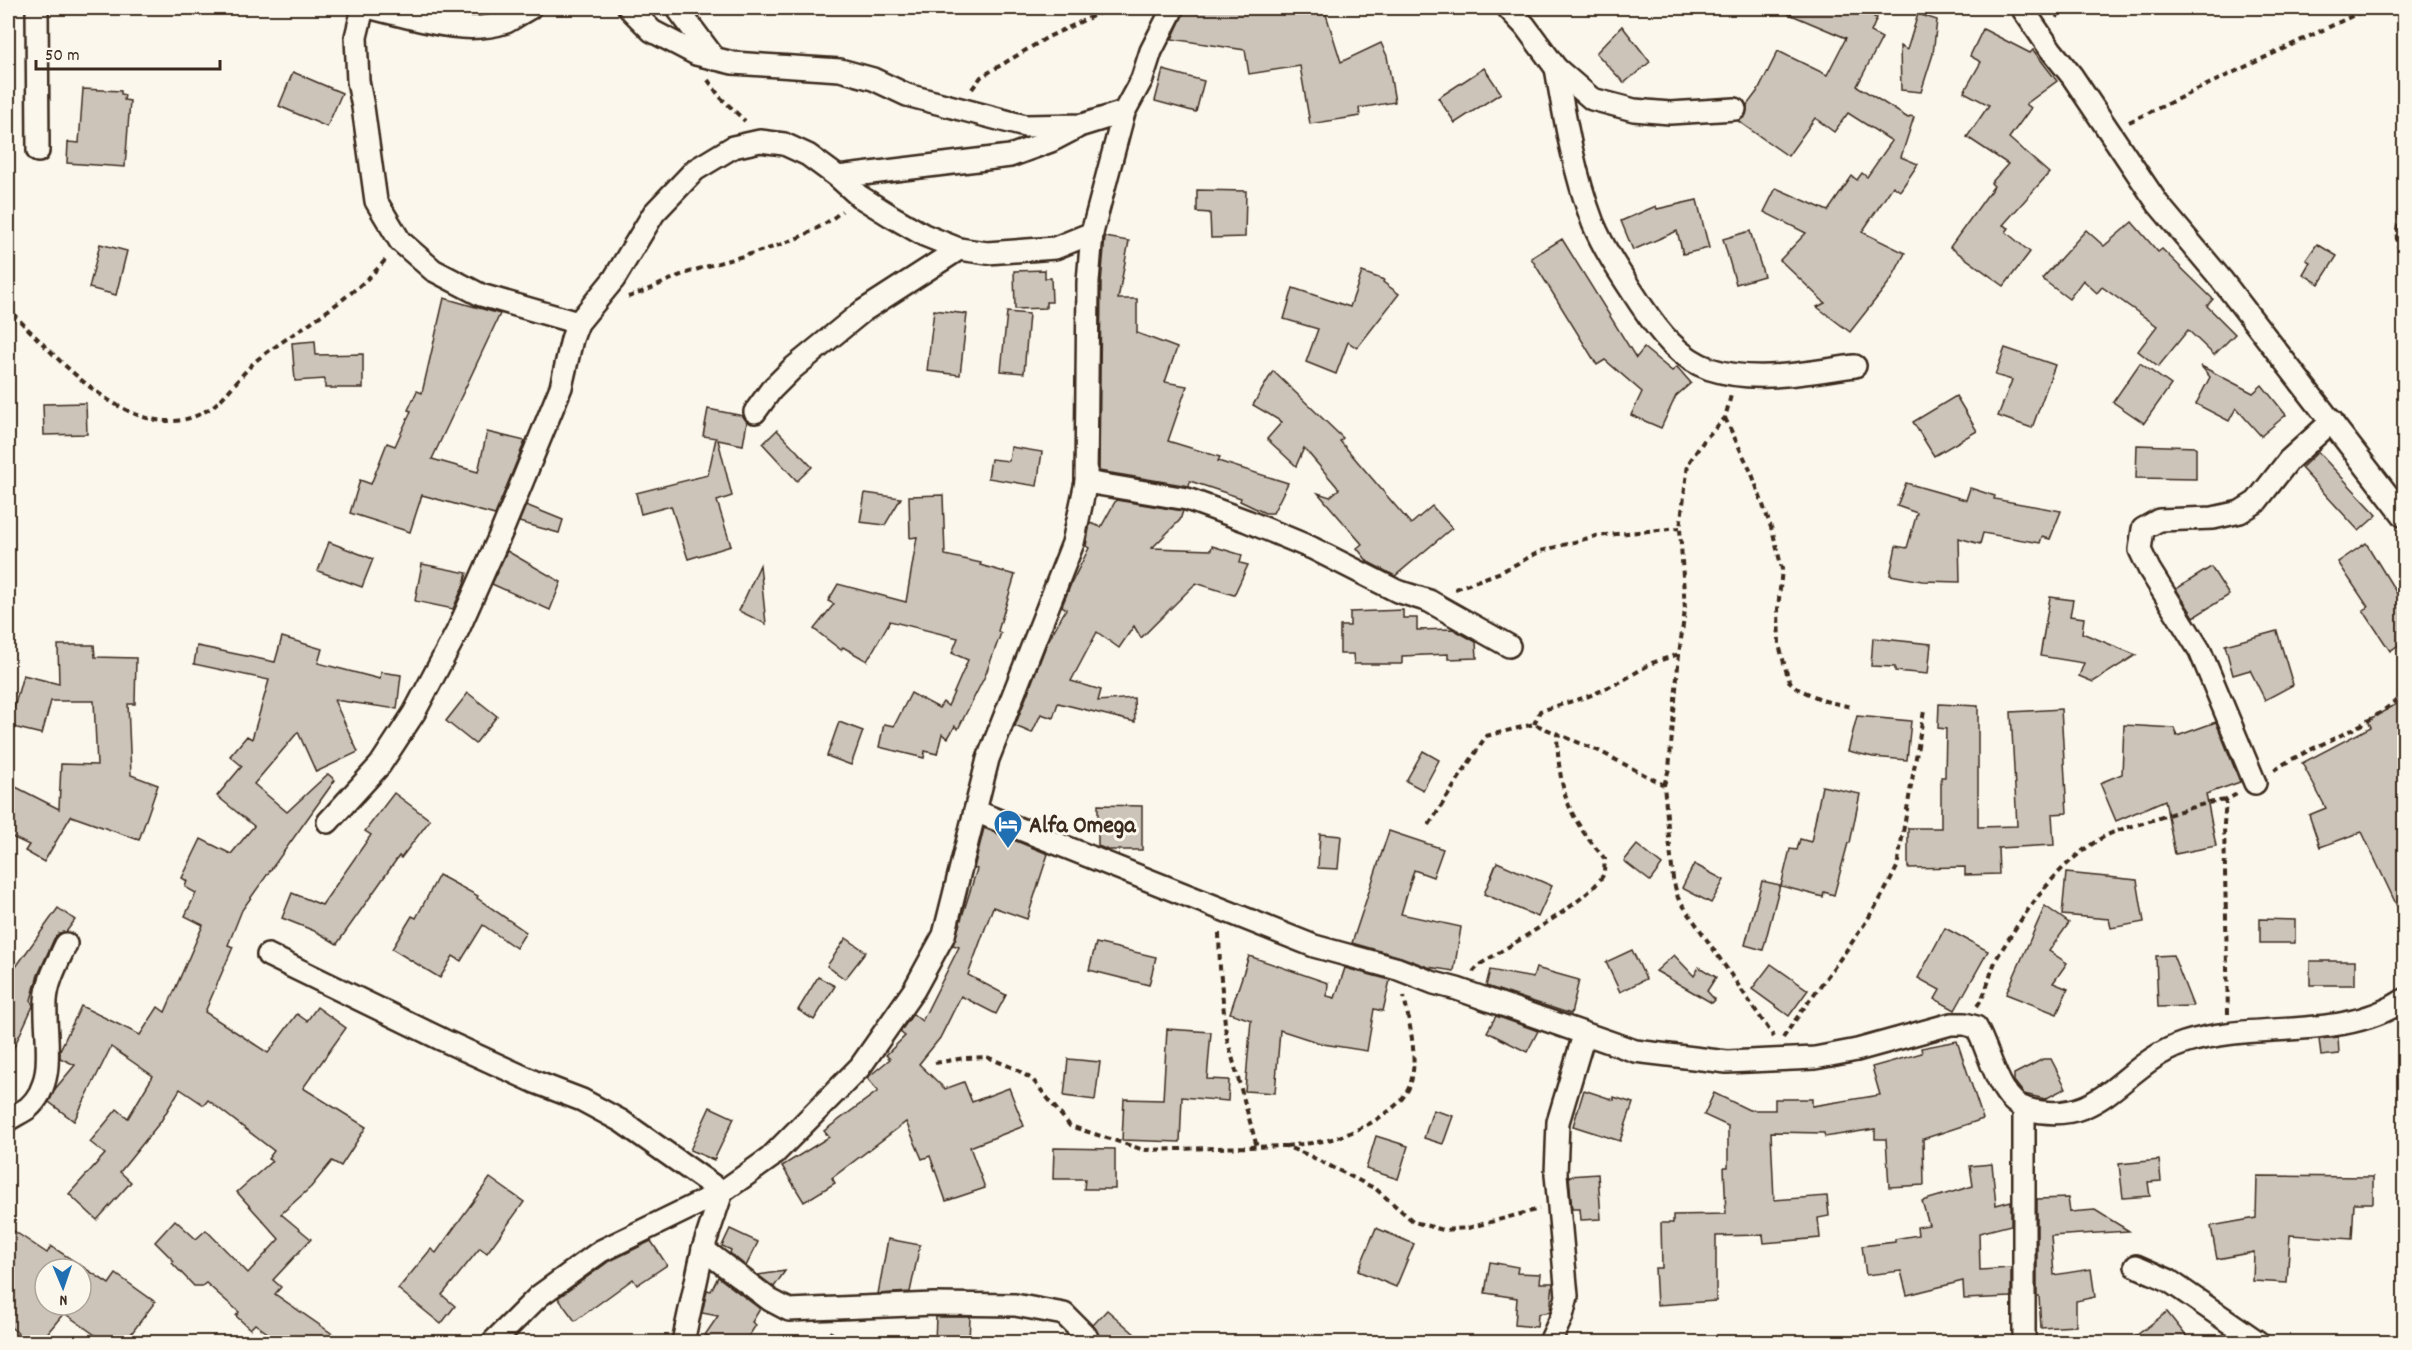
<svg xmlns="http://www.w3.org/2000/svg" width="2412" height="1350" font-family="Dekko,sans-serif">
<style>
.building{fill:#ccc4b9;stroke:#3b2a1e;stroke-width:1.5;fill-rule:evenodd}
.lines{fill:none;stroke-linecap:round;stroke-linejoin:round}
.street-casing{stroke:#3b2a1e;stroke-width:26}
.path{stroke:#3b2a1e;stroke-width:4;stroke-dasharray:6 4.5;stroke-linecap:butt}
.street{stroke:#fbf7ec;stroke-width:21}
.labels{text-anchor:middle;stroke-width:6;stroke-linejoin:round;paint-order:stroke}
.poi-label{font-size:24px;font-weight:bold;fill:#3b2a1e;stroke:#fbf7ec;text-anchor:start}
</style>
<rect width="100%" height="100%" fill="#fbf7ec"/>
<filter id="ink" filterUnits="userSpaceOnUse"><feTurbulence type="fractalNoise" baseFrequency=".0167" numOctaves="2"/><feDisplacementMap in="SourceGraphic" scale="12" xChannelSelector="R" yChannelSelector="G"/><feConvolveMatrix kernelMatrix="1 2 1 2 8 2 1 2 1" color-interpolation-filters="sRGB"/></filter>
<g filter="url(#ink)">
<g class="building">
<path d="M1186,8h138l17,54 40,-19 6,13 8,46 -36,6 1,8 -50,8 -10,-58 -51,8 -4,-24 -73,-11z"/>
<path d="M1775,8h103l-4,9 3,1 -6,14 11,6 -25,48 51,32 2,-2 4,1 -13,40 17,7 -18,27 -7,-5 -31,46 43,21 -14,27 -41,52 -33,-25 8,-4 -45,-43 26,-27 -42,-21 12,-24 52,23 24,-35 5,4 5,-7 5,4 25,-36 -44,-28 -14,19 -19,-14 -27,38 -50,-35 8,-6 1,-10 12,-16 19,-38 49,24 19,-37z"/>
<path d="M1918,14l19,6 -4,34 -12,38 -20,-2 -1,-44 7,4z"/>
<path d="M1622,26l28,36 -26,21 -28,-30z"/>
<path d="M1983,29l47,24 3,-3 24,31 -31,23 5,4 -22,30 40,35 -46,52 6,3 -3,4 24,20 -26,34 -54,-39 44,-61 -3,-3 17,-19 -41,-27 22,-32 -25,-13 17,-30 -11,-6z"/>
<path d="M1484,68l17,25 -46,30 -17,-25z"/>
<path d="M1163,70l41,11 -8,31 -41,-11z"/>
<path d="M293,72l49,21 -15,34 -48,-21z"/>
<path d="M83,89l38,2v3l4,1 -1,5 6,1 -5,66 -58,-4 1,-21 11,1z"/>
<path d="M1197,190l49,1 -1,46 -34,1 -1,-25 -13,-1z"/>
<path d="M1697,200l12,48 -26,6 -6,-23 -44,19 -12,-29 35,-15 1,3z"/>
<path d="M2132,222l26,30 4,-3 51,50 -6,7 28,28 -21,21 -26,-25 -30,37 -20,-16 19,-25 -55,-39 -5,6 -14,-13 -14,19 -27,-20 44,-49 18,16z"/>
<path d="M1750,231l14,45 -28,8 -13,-45z"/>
<path d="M1105,237l24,4 -11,58h19v34l40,15 -12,34 22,4 -19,55 52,16 -2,4 70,22 -15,30h-8l-25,-12 1,-3 -51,-17 -1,5 -90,-15 2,-188z"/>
<path d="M1562,239l74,119 8,-10 28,23 5,-4 14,16 -15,13 -15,32 -30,-13 11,-23 -37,-32 -8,5 -66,-107z"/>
<path d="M100,244l27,7 -11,44 -27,-7z"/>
<path d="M2317,244l20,12 -18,28 -16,-10 7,-12 -4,-2z"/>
<path d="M1045,270v8h6l1,24h-6v6l-31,1 -1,-38z"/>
<path d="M1362,272l22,8 -1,2 16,12 -42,54 -9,-6 -12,32 -30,-12 12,-33 -34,-10 9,-31 57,19z"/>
<path d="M444,298l56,16 -68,145 46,13 9,-40 38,9 -30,74 -73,-20 -12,37 -60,-19 10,-33 11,4 16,-41 8,3 16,-35 -3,-1 9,-19 5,2z"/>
<path d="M934,310l33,4 -7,61 -33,-4z"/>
<path d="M1007,312l22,2 -5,59 -23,-2z"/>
<path d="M315,341l1,14 47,-1v34h-38v-9l-30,2 -3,-38z"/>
<path d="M2005,348l50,17 -23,63 -34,-12 14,-36 -17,-5z"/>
<path d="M2140,363l31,22 -27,38 -31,-21z"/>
<path d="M2201,366l52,27 9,-8 24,30 -25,21 -25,-28 -7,13 -33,-17 14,-27z"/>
<path d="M1273,371l70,67 -3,3 71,83 21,-18 20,22 -57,48 -27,-14 -11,-14 5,-4 -44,-51 12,4 9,-8 -35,-41 -8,18 -29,-27 15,-17 -29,-17z"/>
<path d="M1956,396l21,35 -43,25 -21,-34z"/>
<path d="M86,403l1,31 -43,1 -1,-31z"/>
<path d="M708,409l35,7 4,6 -4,23 -25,-5 14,56 -15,5 14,45 -43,13 -17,-53 -30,8 -5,-21 72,-18 8,-37 -13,-2z"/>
<path d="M777,430l35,37 -15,14 -34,-37z"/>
<path d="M2137,445l59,2v32l-60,-1z"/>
<path d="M1011,447l31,5 -5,34 -49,-8 3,-19 18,2z"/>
<path d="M2318,452l59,63 -18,16 -58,-63z"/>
<path d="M1906,483l60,17 4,-12 25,8 -1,3 67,12 -11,28 -8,-2 -2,6 -57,-10 -3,11 -21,-6 1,44 -38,-1 -32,-6 6,-29 11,2 10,-35 -20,-7z"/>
<path d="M865,493l36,5 -16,27 -25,-3z"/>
<path d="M943,495l2,60 36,8 -1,2 35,10 -17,56 3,2 -16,43 -27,53 -3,-3 -7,12 -6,-4 -5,20 -12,-3 -1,7 -45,-11 5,-23 10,2 17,-33 28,15 4,-6 5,4 20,-46 -16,-7 6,-15 -68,-17 -23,40 -24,-14 -2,3 -27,-21 20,-25 -6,-3 10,-17 68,18 11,-65 -7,1 -1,-42z"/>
<path d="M1116,500l67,11 -3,9 -28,28 59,2 1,-4 30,9 -2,8 8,2 -14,30 -38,-12 -55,55 -7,-12 -15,22 -22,-16 -26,49 30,9 -3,11 36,-3 1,24 -77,-19 -5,15 -12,-4 -9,19 -17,-7 32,-83 19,-34 -4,-3 9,-22 18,-36 -3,-2 4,-23 11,4z"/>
<path d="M526,505l37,15 -4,13 -40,-11z"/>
<path d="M329,542l44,17 -11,28 -44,-16z"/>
<path d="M2366,543l38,62v36l-14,10 -27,-41 5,-3 -30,-45z"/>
<path d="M507,551l54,31 -11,28 -58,-26z"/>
<path d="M422,564l45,9 -3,11 -11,25 -38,-8z"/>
<path d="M760,565l6,59 -27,-13z"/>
<path d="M2211,567l18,28 -35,22 -18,-28z"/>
<path d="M2050,597l23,3 -3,16 14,2 -2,15 54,22 -43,27 -14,-6 5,-13 -44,-7z"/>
<path d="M1403,610v8h14v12l36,-1 23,13 1,16 -29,1v-5l-46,2v8h-48l-1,-10h-13v-28h10v-14z"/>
<path d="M2277,631l16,54 -28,15 -15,-30 -17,5 -8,-30z"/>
<path d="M282,637l40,12 -4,14 62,16 1,-7 20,3 -4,34 -63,-9 24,52 -42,20 -18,-40 -44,52 33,28 41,-38 7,6 -93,130 -14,35 5,2 -28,65 63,41 29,-39 10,7 10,-14 29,21 -43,60 63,39 -25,39 -9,-5 -21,26 -30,27 30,25 -38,41 8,7 -6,7 69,48h-64l-25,-18 -5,5 -14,-13 3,-4 -33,-29 -4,3h-8l-22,-23 2,-2 -19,-19 20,-22 21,19 10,-9 42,43 31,-34 -42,-47 35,-31 -4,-2 6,-8 -66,-51 -4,5 -24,-16 -19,32 -41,51 11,10 -34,38 -28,-26 36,-40 -15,-12 27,-33 11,9 25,-42 -42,-29 -37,74 -25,-19 6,-13 20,-24 -15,-7v-8l21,-44 59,29 18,-28 7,5 38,-87 -18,-9 11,-23 -11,-6 2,-6 -5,-3 19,-39 30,15 23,-28 -37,-30 25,-30 -12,-10 17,-20 5,3 17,-59 -75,-16 3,-18 78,16z"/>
<path d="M1873,638l58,6 -3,30 -33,-3v-4l-24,-1z"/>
<path d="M58,645h36l1,12 41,1 -1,46h-7l3,71 27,10 -19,55 -68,-24 -27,46 -19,-11 4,-6 -21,-10v-52l51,26 2,-45 36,1 -3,-64h-43l-9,33 -33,-8 14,-51 36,9z"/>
<path d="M468,693l29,23 -22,28 -29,-23z"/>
<path d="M2404,700v221l-42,-89 -42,15 -11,-32 17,-7 -24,-45 69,-36 -3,-7z"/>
<path d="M1939,704l39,2v121l39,-1 -6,-114 50,-3 6,104 -15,1 2,31 -56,3 1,26 -34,1v-8l-57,1v-40h33v-51h4l1,-48 -8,-1z"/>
<path d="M1857,716l54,5 -4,39 -34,-3 -25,-6z"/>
<path d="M839,722l24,9 -12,34 -24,-9z"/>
<path d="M2216,722l24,60 -34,12 10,52 -41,8 -10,-54 -49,21 -16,-38 22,-9 2,-49 50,3 3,8z"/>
<path d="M1423,751l16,9 -16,30 -17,-9z"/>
<path d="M1822,786l38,8 -10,49h-2l-14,52 -10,-3 -1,5 -42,-11 9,-37 7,1 3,-11 11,3z"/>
<path d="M394,793l36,27 -29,38 -2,-2 -62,88 -20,-12 -35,-14 10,-25 30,12 49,-70 -6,-4z"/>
<path d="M1098,805l44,1v44h-34l-10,-4z"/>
<path d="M1060,816l-4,13 -29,-11z"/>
<path d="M984,828l64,26 -21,65 -34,-12 -25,68 38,20 -10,19 -35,-18 -21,42 -21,26 26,25 19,-7 8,20 37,-14 15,38 -54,21 15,41 -39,13 -16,-45 -8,3 -16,-37 -74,56 3,5 -31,19 -22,-36 47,-29 -5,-6 54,-40 -11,-13 23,-19 -4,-4 19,-19 -5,-4 13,-18 9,7 37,-74 -6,-2 24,-76 -3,-1z"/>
<path d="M1389,831l54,18 -10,28 -19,-7 -13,44 60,13 -7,44 -26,-4 -27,-10 -49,-14z"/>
<path d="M1320,834l21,2 -3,33 -20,-1z"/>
<path d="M1637,845l25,20 -12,16 -26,-20z"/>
<path d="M1497,862l55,24 -14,31 -54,-23z"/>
<path d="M1694,864l30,16 -13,23 -29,-15z"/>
<path d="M2066,873l71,7 7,42 -33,6 -2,-9 -47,-4z"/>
<path d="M439,875l39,21 -1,2 49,34 -10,16 -33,-23 -22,36 -8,-5 -13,22 -48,-29 20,-33 4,2z"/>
<path d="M1762,881l18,4 -17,65 -18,-5z"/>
<path d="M2045,906l24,17 -20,28 18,12 -14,20 15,6 -11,25 -51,-20z"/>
<path d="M58,908l17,12 -9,12 -7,1 -5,6 -16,36 -7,25 2,6 -25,54v-82z"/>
<path d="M2260,919l35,1v23h-35z"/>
<path d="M1945,928l43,23 -33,59 -20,-11 5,-9 -22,-12z"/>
<path d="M846,938l20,14 -21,27 -18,-13z"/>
<path d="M1096,943l60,14 -7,28 -60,-15z"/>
<path d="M1632,950l14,29 -26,13 -14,-30z"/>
<path d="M1674,955l20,21 5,-9 17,10 -9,14 8,9 -3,3 -56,-32z"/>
<path d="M2173,955l20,51 -35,1 -2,-51z"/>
<path d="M1249,956l79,27 -1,13 8,2 10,-30 45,12 -7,31 -9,-2 -7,42 -44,-7 -43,-14 -5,63 -30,-2 6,-71 -21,-7z"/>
<rect x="2310" y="961" width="45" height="24"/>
<path d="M1771,964l37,26 -19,26 -37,-27z"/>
<path d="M1536,968l43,12 -8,34 -85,-28 4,-16 43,8z"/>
<path d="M818,977l17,9 -21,34 -16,-10z"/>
<path d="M1496,1016l42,15 -11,21 -40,-20z"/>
<path d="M1167,1029l44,3 -4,47 22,1 -1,21 -46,-4 -2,45 -58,-2 2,-41 39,1z"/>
<path d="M2338,1037l1,17 -18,2 -2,-17z"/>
<path d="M1957,1041l26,78 -60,20 1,46 -35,2 -3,-48h-11v-10l-50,8 -1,-4 -53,-1 3,68 53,-4 2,20 -11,2 2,20 -56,5 -1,-8 -47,1v65l-59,4 -2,-37h7l-1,-45h12v-8l53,-1 -2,-47h4v-41l-24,-11 10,-22 35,17h26v-11h37v7l68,-11 -8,-28 50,-14 -1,-5z"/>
<path d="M1068,1059l32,3 -5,38 -31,-4z"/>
<path d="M2043,1059h8l15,29 -21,11 -21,-5 -10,-13v-7z"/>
<path d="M1584,1090l30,10v-3l19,6 -13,38 -47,-15z"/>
<path d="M710,1107l24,11 -20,42 -24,-10z"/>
<path d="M1433,1110l20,6 -10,28 -19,-6z"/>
<path d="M1376,1136l32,10 -10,33 -32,-10z"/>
<path d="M1054,1148l61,1v40h-31l1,-10h-32z"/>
<path d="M2159,1160l2,21 -13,1 2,14 -27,2 -4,-34z"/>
<path d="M1992,1164l4,41 15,-4v24l-32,8 1,37 31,-2v29l-47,2 -1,-18 -56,14 -6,-24 -35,4 -4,-29 33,-4v-3l23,-4 -1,-8 12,-2 -7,-24 51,-15 -3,-20z"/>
<path d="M1598,1174l3,45 -20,1 -1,-11h-8l-3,-33z"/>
<path d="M2257,1176l116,1v26h-19l-2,36 -62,-4 -3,48 -34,-2 1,-29 -37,7 -6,-33 45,-8z"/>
<path d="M490,1178l34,24 -37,51 -7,-5 -38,47 13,11 -14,18 -43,-35 33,-40 5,4z"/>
<path d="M2068,1198l2,14 25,-2 34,21 -78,5 3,39 37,-6 4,28 -19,4v25l-35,2 -2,-32h-2v-97z"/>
<path d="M8,1227l39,26 4,-7 58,38 7,-10 39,28 -30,40h-20l-41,-29 -24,29h-30l8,-9 -10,-8zM45,1269h36v36h-36z"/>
<path d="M1376,1228l38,16 -18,43 -38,-16z"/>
<path d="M730,1229l28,13 -12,24 -16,-13 1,-3 -9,-4z"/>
<path d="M888,1239l32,6 -10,47 -32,2z"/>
<path d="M651,1241l16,24 -30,20 -4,-6 -58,42 -17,-23 50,-36z"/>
<path d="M1490,1262l28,5 -1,6 24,1 -1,9h13l-3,29 -12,2 -1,13 -22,-2 2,-27 -32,-5z"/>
<path d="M785,1271l-11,16 -16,-12z"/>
<path d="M718,1277l42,32 -8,13 4,3 -11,17h-27l-13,-7 13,-19 -16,-3 5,-23 4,1z"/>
<path d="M1107,1310l37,32h-42l-9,-17z"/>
<path d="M2167,1312l24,30h-63z"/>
<path d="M936,1317h34l-1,25h-34z"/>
</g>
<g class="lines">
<g class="street-casing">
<g id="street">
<path d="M37,8l1,143"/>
<path d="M363,8l-7,29 2,44 5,26 13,94 24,40 33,29 48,25 97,28"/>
<path d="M371,8c41,9 92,29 135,14 8,-4 16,-10 24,-14"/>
<path d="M629,8l23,23 44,23 37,9 107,7 33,9 34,16 118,31 57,-1 42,-13"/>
<path d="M677,8l38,51"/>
<path d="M1508,8l17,18 31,42 36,31 42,11 36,3 65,-4"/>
<path d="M2022,8l29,42 21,26 86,128 63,75 183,237"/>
<path d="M1556,68c9,52 18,105 37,155 12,29 31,56 48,82 18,27 38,53 69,64 46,15 98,3 145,-3"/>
<path d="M838,177l172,-21 41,-15 25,-13"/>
<path d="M755,412l16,-22 21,-21 71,-58 96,-62"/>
<path d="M1086,482l101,17 60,22 65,27 85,43 32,10 80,45"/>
<path d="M2255,783l-55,-132 -51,-82 -9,-19 3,-21 16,-9 54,-2 27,-6 16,-10 33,-42 43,-39"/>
<path d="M975,811l339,135 84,23 36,14 23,6 178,62 92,11 88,-4 42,-8 94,-26h14l11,3c14,24 22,74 51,82 76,20 94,-45 157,-66 70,-23 158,-1 220,-43"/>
<path d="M328,822l52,-57 34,-52 44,-83 44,-99 59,-144 11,-48 6,-16 36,-44 40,-66 41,-43 38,-23 27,-6 24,3 24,11 30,22 21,19 32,20 33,19 35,14 28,4 68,-5 37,-15"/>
<path d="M268,955l175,85 92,42 47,18 39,21 101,71"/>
<path d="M2024,1108v234"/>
<path d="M8,1120c6,-4 14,-8 20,-12 30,-26 16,-72 18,-107 1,-20 12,-39 20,-57"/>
<path d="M703,1249l67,51 19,10 145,-6 81,1 49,9 22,22 3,6"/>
<path d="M2136,1266l32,14 90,62"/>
<path d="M493,1342l46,-46 62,-45 121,-59 48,-34 90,-91 54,-77 30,-55 44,-176 85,-216 13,-61 2,-200 4,-49 32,-121 18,-33 9,-28 22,-43"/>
<path d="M683,1342l20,-93 19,-57"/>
<path d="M1550,1342l12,-26 5,-20 -11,-122 2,-52 23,-77 6,-10"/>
</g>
</g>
<g class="path">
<path d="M2057,18l2,-10"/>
<path d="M708,80l12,17 25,24"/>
<path d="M972,89l9,-12 67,-40 62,-29"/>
<path d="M2129,122l240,-114"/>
<path d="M2404,204c-7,20 -12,36 0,55"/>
<path d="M628,297c20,-6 37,-16 56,-23 54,-20 113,-25 158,-63"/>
<path d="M8,304l7,12c44,43 120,134 189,96 24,-13 36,-40 58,-56 41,-30 93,-59 125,-98"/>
<path d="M8,330l7,-14"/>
<path d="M1725,418l27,56 21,59 9,36 -4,40 1,36 10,36 9,8 27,12 26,6"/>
<path d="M1455,589l46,-17 40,-21 55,-15 84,-8"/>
<path d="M1534,724l6,-13 49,-15 31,-14 32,-19 27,-9"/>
<path d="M2274,770c41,-27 95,-41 130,-77"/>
<path d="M1664,785l5,-16 10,-115 6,-44 -5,-82 8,-64 17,-25 20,-21 6,-23"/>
<path d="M1429,825l57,-89 48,-12 65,27 65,34 9,94 5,19 96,139"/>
<path d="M1219,933l1,35 6,67 31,112"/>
<path d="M1473,972l6,-7c29,-19 107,-62 123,-88 3,-5 2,-12 3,-18 -9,-11 -19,-22 -26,-34 -18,-28 -21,-60 -22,-91"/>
<path d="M1977,1006c12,-16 12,-34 21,-50 27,-44 57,-90 102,-117 16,-10 38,-14 56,-20 24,-8 46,-16 70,-19"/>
<path d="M2228,1014l-4,-190 2,-24 11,-6"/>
<path d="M1783,1038c38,-57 85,-109 114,-171l27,-156"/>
<path d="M935,1063l29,-5 23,-1 29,12 17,11 37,46 74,24 141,-4 23,9 68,34 38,33 29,8 25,-2 71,-19"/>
<path d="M1286,1146c15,-2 31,-3 46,-7 25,-7 72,-29 79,-57 7,-27 -2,-59 -7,-86"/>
<path d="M829,1332l17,10"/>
</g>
<use href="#street" class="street"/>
</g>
</g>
<defs>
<g id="hotel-pin" transform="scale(1.5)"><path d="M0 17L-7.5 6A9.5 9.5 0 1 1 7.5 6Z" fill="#1f6fb2" stroke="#fbf7ec"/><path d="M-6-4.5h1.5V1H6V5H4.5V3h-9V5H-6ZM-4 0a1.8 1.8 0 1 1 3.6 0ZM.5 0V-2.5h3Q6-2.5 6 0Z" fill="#fff"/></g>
</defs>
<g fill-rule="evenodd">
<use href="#hotel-pin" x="1008" y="824"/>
</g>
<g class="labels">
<g class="poi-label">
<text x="1029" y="832">Alfa Omega</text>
</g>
</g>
<rect width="2412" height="1350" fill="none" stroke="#fbf7ec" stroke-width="30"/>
<rect x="15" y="15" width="2382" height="1320" fill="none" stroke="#3b2a1e" stroke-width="2" filter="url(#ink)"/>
<g transform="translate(63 1287) rotate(178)"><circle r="28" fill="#fbf7ec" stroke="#aea59a" stroke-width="1.5"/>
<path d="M0-4.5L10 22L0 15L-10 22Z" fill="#1f6fb2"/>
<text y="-9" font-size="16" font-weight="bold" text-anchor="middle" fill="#3b2a1e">N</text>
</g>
<path d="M36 60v9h184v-9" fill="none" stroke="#3b2a1e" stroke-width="3"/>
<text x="45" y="60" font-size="18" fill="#3b2a1e" stroke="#fbf7ec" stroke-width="4.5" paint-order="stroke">50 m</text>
</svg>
